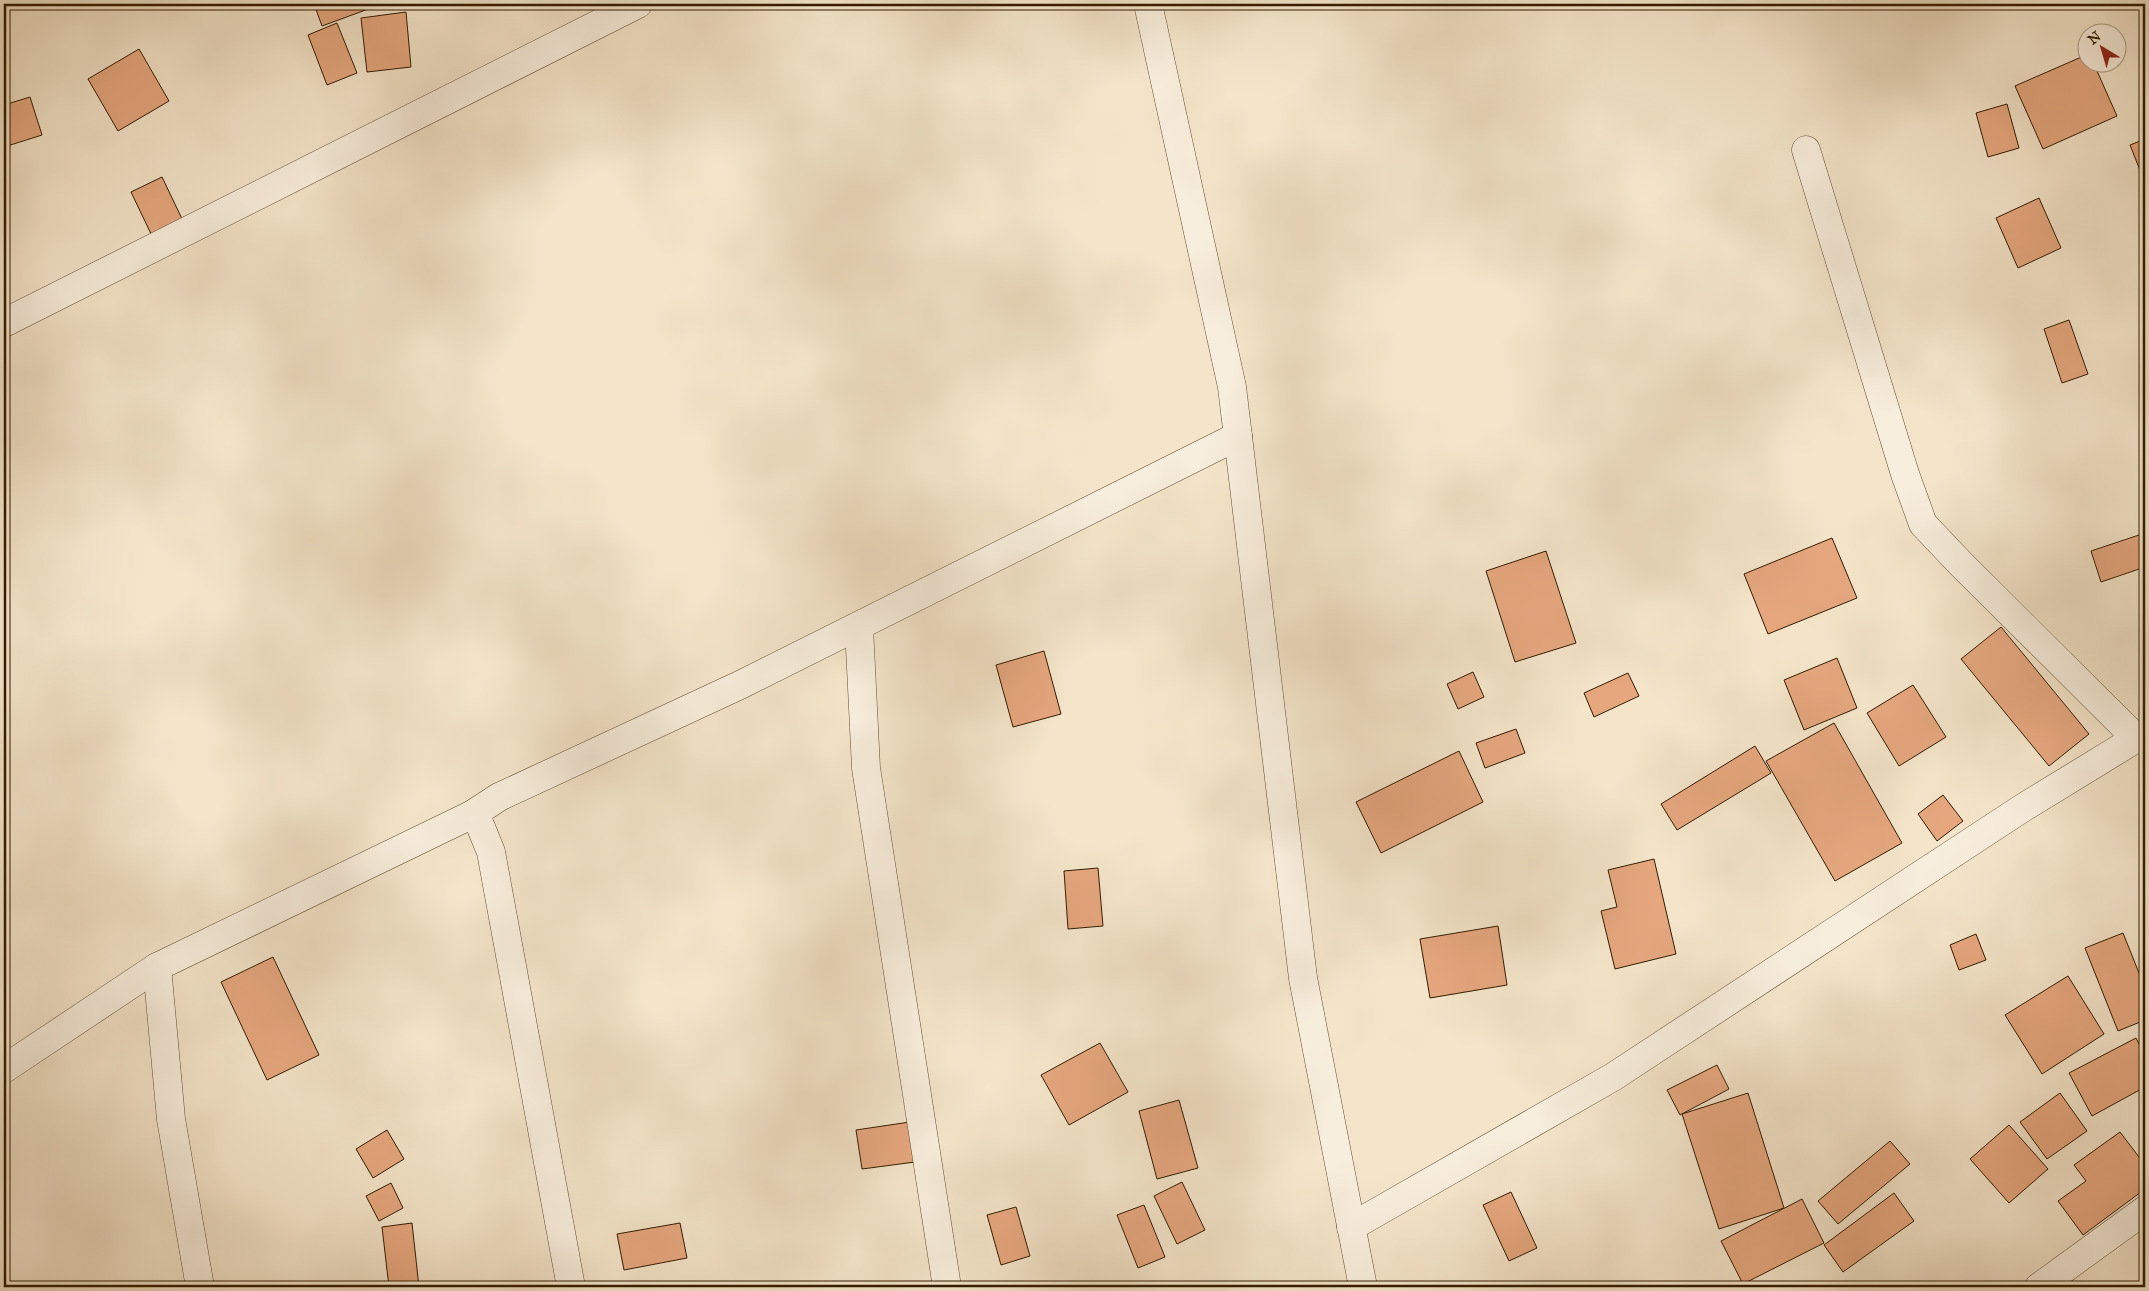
<svg xmlns="http://www.w3.org/2000/svg" width="2149" height="1291" font-family="'IM FELL Great Primer',serif">
<style>
.building{fill:#e6a77f;stroke:#311c00}
.lines{fill:none;stroke-linecap:round;stroke-linejoin:round}
.street-casing{stroke:#624e32;stroke-width:29}
.street{stroke:#f8eedd;stroke-width:28}
</style>
<rect width="100%" height="100%" fill="#f4e5ca"/>
<filter id="stains"><feTurbulence type="fractalNoise" baseFrequency=".004" numOctaves="4"/><feColorMatrix values="0 0 0 0 .2 0 0 0 0 .09 0 0 0 0 .02 0 0 0 .5 -.17"/></filter>
<radialGradient id="worn" r=".72"><stop offset=".6" stop-color="#630" stop-opacity="0"/><stop offset="1" stop-color="#630" stop-opacity=".3"/></radialGradient>
<g class="building">
<path d="M314,4h68l-60,22z"/>
<path d="M406,12l5,55 -44,5 -6,-54z"/>
<path d="M337,23l20,50 -30,12 -19,-50z"/>
<path d="M139,49l30,52 -51,30 -30,-52z"/>
<path d="M2086,55v7h7l24,54 -74,33 -28,-63z"/>
<path d="M30,97l12,38 -38,12v-42z"/>
<path d="M2007,104l12,44 -31,9 -12,-44z"/>
<path d="M2145,139v44l-15,-38z"/>
<path d="M162,177l22,46 -31,15 -22,-46z"/>
<path d="M2039,198l22,50 -43,20 -22,-50z"/>
<path d="M2069,320l19,54 -26,9 -18,-54z"/>
<path d="M2145,533v34l-44,15 -10,-31z"/>
<path d="M1832,538l25,60 -89,36 -24,-60z"/>
<path d="M1546,551l30,92 -61,19 -29,-91z"/>
<path d="M2001,627l88,107 -40,32 -88,-107z"/>
<path d="M1044,651l17,63 -48,13 -17,-62z"/>
<path d="M1837,658l20,50 -53,22 -20,-50z"/>
<path d="M1473,672l11,25 -26,12 -11,-25z"/>
<path d="M1628,673l11,23 -45,21 -10,-24z"/>
<path d="M1913,685l33,52 -47,29 -32,-53z"/>
<path d="M1834,723l68,120 -67,38 -69,-120z"/>
<path d="M1516,729l9,24 -40,15 -9,-25z"/>
<path d="M1755,746l16,27 -94,57 -16,-26z"/>
<path d="M1459,751l24,51 -102,51 -25,-51z"/>
<path d="M1943,795l20,26 -26,20 -19,-27z"/>
<path d="M1654,859l22,95 -61,15 -14,-58 16,-4 -9,-37z"/>
<path d="M1098,868l5,58 -35,3 -4,-58z"/>
<path d="M1498,926l9,59 -77,13 -10,-59z"/>
<path d="M2123,933l22,55v32l-27,11 -33,-83z"/>
<path d="M1976,934l10,26 -27,10 -9,-25z"/>
<path d="M273,957l46,98 -52,25 -46,-98z"/>
<path d="M2068,976l36,58 -62,40 -37,-59z"/>
<path d="M2136,1038l9,18v31l-53,29 -23,-43z"/>
<path d="M1100,1043l28,49 -59,33 -28,-50z"/>
<path d="M1717,1065l12,24 -49,26 -13,-25z"/>
<path d="M1748,1093l36,115 -65,21 -37,-115z"/>
<path d="M2060,1093l27,38 -40,28 -27,-37z"/>
<path d="M1179,1100l19,68 -41,11 -18,-68z"/>
<path d="M910,1122l5,40 -53,7 -6,-39z"/>
<path d="M2009,1125l39,44 -39,34 -39,-44z"/>
<path d="M387,1130l17,29 -31,19 -17,-29z"/>
<path d="M2120,1132l19,25 6,-5v37l-62,46 -25,-34 28,-20 -12,-16z"/>
<path d="M1890,1141l20,23 -72,60 -20,-23z"/>
<path d="M1182,1182l23,48 -28,14 -23,-48z"/>
<path d="M391,1183l12,25 -24,13 -13,-25z"/>
<path d="M1511,1192l26,56 -28,13 -26,-56z"/>
<path d="M1894,1193l20,28 -71,51 -19,-27z"/>
<path d="M1802,1199l22,44 -81,41 -22,-43z"/>
<path d="M1144,1205l21,52 -27,11 -21,-53z"/>
<path d="M1016,1207l14,49 -29,9 -14,-50z"/>
<path d="M412,1223l7,64h-30l-7,-60z"/>
<path d="M680,1223l7,35 -63,12 -7,-36z"/>
</g>
<g class="lines">
<g class="street-casing">
<g id="street">
<path d="M1148,4l84,383 71,591 60,309"/>
<path d="M1806,150l99,324 18,50 38,40 175,174"/>
<path d="M4,323l634,-319"/>
<path d="M859,627l7,141 81,519"/>
<path d="M473,814l26,-17 241,-112 498,-249"/>
<path d="M157,967l316,-153 7,11 11,27 80,435"/>
<path d="M4,1069l153,-102 14,152 29,168"/>
<path d="M1351,1227l262,-150 408,-268 124,-76"/>
<path d="M2039,1287l106,-77"/>
</g>
</g>
<use href="#street" class="street"/>
</g>
<rect width="2149" height="1291" fill="none" stroke="#f4e5ca" stroke-width="20"/>
<rect x="5" y="5" width="2139" height="1281" fill="none" stroke="#311c00" stroke-width="2.5"/>
<rect x="10" y="10" width="2129" height="1271" fill="none" stroke="#311c00"/>
<g transform="translate(2102 48) rotate(322)"><circle r="24" fill="#f8eedd" stroke="#a89a85"/>
<path d="M0-4L9 19L0 12L-9 19Z" fill="#8f2418"/>
<text y="-8" font-size="14" font-weight="bold" text-anchor="middle" fill="#311c00">N</text>
</g>
<rect width="100%" height="100%" filter="url(#stains)"/>
<rect width="100%" height="100%" fill="url(#worn)"/>
</svg>
